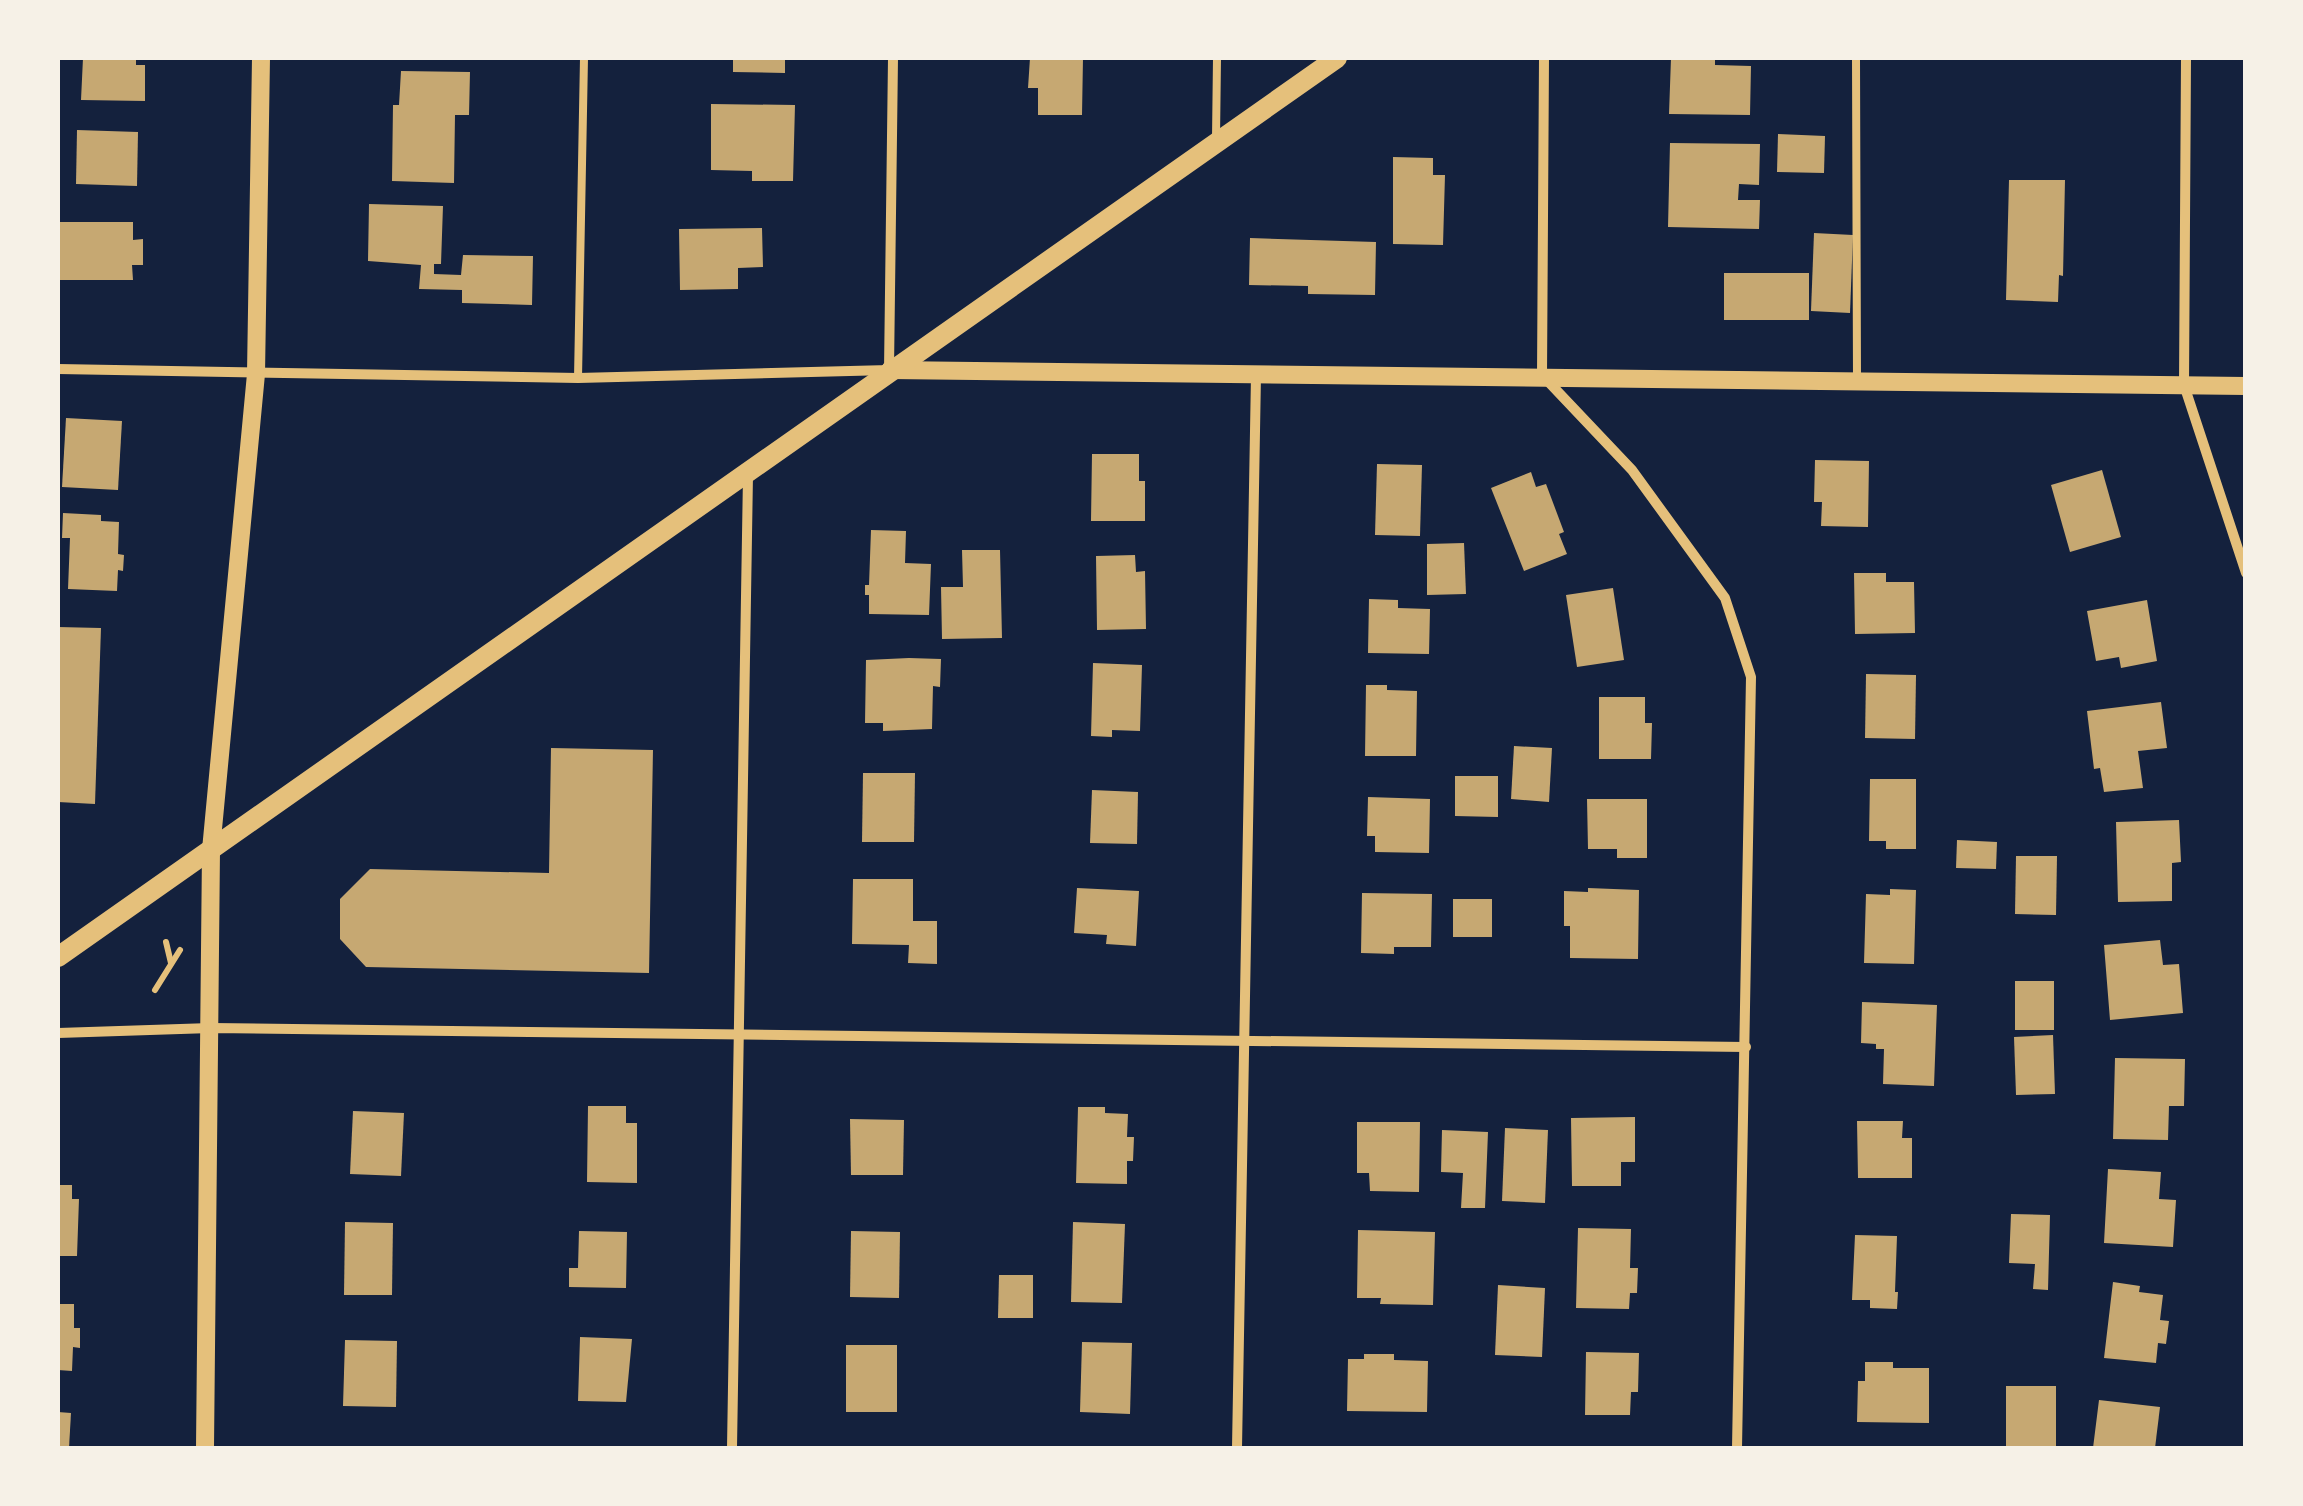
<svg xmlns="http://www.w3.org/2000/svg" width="2303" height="1506" font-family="Spectral,serif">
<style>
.building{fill:#c6a872}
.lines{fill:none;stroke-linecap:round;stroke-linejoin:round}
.path{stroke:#e5c07b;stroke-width:6}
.service{stroke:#e5c07b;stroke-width:8}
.minor{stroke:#e5c07b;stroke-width:10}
.tertiary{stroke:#e5c07b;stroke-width:18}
.secondary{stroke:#e5c07b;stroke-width:20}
</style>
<rect width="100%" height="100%" fill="#14213d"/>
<g class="building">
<path d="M83,58h53v7h9v36l-64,-1z"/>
<path d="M733,58h52v15l-52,-1z"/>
<path d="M1030,58h53l-1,57h-44v-27h-10z"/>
<path d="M1671,58h44v7l36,1 -1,49 -81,-1z"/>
<path d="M401,71l69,1 -1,43h-14l-1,68 -62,-2 1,-76h6z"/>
<path d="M711,104l84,1 -2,76h-41v-10l-41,-1z"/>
<path d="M77,130l61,2 -1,54 -61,-2z"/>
<path d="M1778,134l47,2 -1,37 -47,-1z"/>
<path d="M1670,143l90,1 -1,41 -20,-1 -1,16h22l-1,29 -91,-2z"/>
<path d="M1393,157l40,1v17h12l-2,70 -50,-1z"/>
<path d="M2009,180h56l-2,96 -4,-1 -1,27 -52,-2z"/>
<path d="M369,204l74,2 -2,58h-7v10l27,1 2,-20 70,1 -1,49 -70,-2v-13l-43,-1 2,-24 -53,-4z"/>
<path d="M59,222h74v18l10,-1v26h-11l1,15h-73z"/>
<path d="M762,228l1,39 -25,1v21l-58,1 -1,-61z"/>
<path d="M1814,233l39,2 -3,78 -39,-2z"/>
<path d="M1250,238l126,4 -1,53 -67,-1v-8l-59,-1z"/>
<rect x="1724" y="273" width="85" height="47"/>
<path d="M66,418l56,3 -4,69 -56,-3z"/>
<path d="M1092,454h47v27h6v40h-54z"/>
<path d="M1815,460l54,1 -1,66 -47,-1 1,-24h-8z"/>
<path d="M1377,464l45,1 -2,71 -45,-1z"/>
<path d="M2102,470l19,67 -51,15 -19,-67z"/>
<path d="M1531,472l5,15 10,-3 18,48 -5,2 8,20 -43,17 -33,-83z"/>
<path d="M63,513l38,2v6l18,1 -1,32 6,1 -1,16 -5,-1 -1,21 -49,-2 2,-51h-8z"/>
<path d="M871,530l35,1 -1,32 26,1 -2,51 -60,-1v-19h-4v-10h4z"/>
<path d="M1464,543l2,51 -39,1v-51z"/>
<path d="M962,550h38l2,88 -60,1 -1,-52h22z"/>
<path d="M1135,555l1,17 9,-1 1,58 -49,1 -1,-74z"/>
<path d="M1854,573h32v9h28l1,51 -60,1z"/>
<path d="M1613,588l11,72 -47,7 -11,-72z"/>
<path d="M1369,599l29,1v8l32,1 -1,45 -61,-1z"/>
<path d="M2147,600l10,61 -36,7 -2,-11 -23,4 -9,-50z"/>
<path d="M58,627l43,1 -6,176 -37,-2z"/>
<path d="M909,658l32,1 -1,28 -7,-1 -1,43 -49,2v-8h-18l1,-63z"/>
<path d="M1093,663l49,2 -2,66 -28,-1v7l-21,-1z"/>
<path d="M1866,674l50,1 -1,64 -50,-1z"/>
<path d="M1366,685h21v5l30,1 -1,65h-51z"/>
<path d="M1599,697h46v26h7l-1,36h-52z"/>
<path d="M2161,702l6,46 -29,3 5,37 -39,4 -4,-24 -6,1 -7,-58z"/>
<path d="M1514,746l38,2 -3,54 -38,-3z"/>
<path d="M551,748l102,2 -4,223 -283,-6 -26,-28v-40l30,-30 179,4z"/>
<path d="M863,773h52l-1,69h-52z"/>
<path d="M1455,776h43v41l-43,-1z"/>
<path d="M1870,779h46v70h-30v-8h-17z"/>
<path d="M1092,790l46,2 -1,52 -47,-1z"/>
<path d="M1368,797l62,2 -1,54 -54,-1v-16h-8z"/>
<path d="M1587,799h60v59h-30v-9h-29z"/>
<path d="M2179,820l2,42 -9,1v38l-54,1 -2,-80z"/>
<path d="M1957,840l40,2 -1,27 -40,-1z"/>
<path d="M2016,856h41l-1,59 -41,-1z"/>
<path d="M853,879h60v42h24v43l-29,-1 1,-18 -57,-1z"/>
<path d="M1077,888l62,3 -3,55 -30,-2 1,-9 -33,-2z"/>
<path d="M1588,888l51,2 -1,69 -68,-1v-32h-6v-35l24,1z"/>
<path d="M1890,889l26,1 -2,74 -50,-1 2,-69 24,1z"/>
<path d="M1362,893l70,1 -1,53h-37v7l-33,-1z"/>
<rect x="1453" y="899" width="39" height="38"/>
<path d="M2160,940l3,25 16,-1 4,49 -73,7 -6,-75z"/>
<rect x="2015" y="981" width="39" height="49"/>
<path d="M1862,1002l75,3 -3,81 -51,-2 1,-35h-8v-5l-15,-1z"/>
<path d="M2053,1035l2,59 -39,1 -2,-58z"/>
<path d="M2115,1058l70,1 -1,47h-15l-1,34 -55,-1z"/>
<path d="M588,1106h38v17h11v60l-50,-1z"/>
<path d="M1078,1107h27v6l23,1 -1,23h7l-1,24h-6v23l-51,-1z"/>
<path d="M353,1111l51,2 -3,63 -51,-2z"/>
<path d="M1635,1117v45h-14v24h-49l-1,-68z"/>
<path d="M850,1119l54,1 -1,55h-52z"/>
<path d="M1857,1121h46l-1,17h10v40h-54z"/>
<path d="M1357,1122h63l-1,70 -49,-1 -1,-18h-12z"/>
<path d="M1505,1128l43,2 -3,73 -43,-2z"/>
<path d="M1442,1130l46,2 -3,76h-24l2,-35 -22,-1z"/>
<path d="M2108,1169l53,3 -2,27 17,1 -3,47 -69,-4z"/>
<path d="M58,1185h14v14h7l-2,57h-19z"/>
<path d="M2011,1214l39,1 -2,75 -15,-1 2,-25 -26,-1z"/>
<path d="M345,1222l48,1 -1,72h-48z"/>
<path d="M1073,1222l52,2 -3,79 -51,-1z"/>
<path d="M1578,1228l53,1 -1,39h8l-1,25h-7l-1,16 -53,-1z"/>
<path d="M1358,1230l77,2 -2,73 -53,-1 1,-6h-24z"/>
<path d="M579,1231l48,1 -1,56 -57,-1v-19h9z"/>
<path d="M851,1231l49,1 -1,66 -49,-1z"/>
<path d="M1855,1235l42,1 -2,56h3l-1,17 -27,-1v-8h-18z"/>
<path d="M999,1275h34v43h-35z"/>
<path d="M2113,1282l27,4 -1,6 24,3 -3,25 9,1 -3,23 -8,-1 -2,20 -52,-5z"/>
<path d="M1498,1285l47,3 -3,69 -47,-2z"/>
<path d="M58,1304h16v24h6v20l-7,-1 -1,24 -14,-1z"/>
<path d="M580,1337l52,2 -6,63 -48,-1z"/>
<path d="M345,1340l52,1 -1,66 -53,-1z"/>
<path d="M1082,1342l50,1 -2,71 -50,-2z"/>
<rect x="846" y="1345" width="51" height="67"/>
<path d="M1586,1352l53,1 -1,39h-7l-1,23h-45z"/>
<path d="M1364,1354h30v6l34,1 -1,51 -80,-1 1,-52h16z"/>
<path d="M1865,1362h28v6h36v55l-72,-1 1,-41h7z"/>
<path d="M2006,1386h50v60l-50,1z"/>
<path d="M2099,1400l61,7 -5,41h-62z"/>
<path d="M58,1412l13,1 -2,35h-11z"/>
</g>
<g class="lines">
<g class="path">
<path d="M166,942l5,21"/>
<path d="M155,990l25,-40"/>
</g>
<g class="service">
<path d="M1856,58l1,322"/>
<path d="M1216,138l1,-80"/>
<path d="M578,378l6,-320"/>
</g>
<g class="minor">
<path d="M1544,58l-2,317 90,95 93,128 26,79 -14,771"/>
<path d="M2186,58l-2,327 62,188"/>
<path d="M58,369l520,9 311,-8 4,-312"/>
<path d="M58,1033l153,-5 1535,19"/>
<path d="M732,1448l16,-973"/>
<path d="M1237,1448l19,-1073"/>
</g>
<g class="tertiary">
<path d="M890,370l1356,16"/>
<path d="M205,1448l6,-598 45,-476 5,-316"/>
</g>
<path class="secondary" d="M58,957l1279,-899"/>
</g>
<rect width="2303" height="1506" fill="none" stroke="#f6f1e7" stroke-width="120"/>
</svg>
